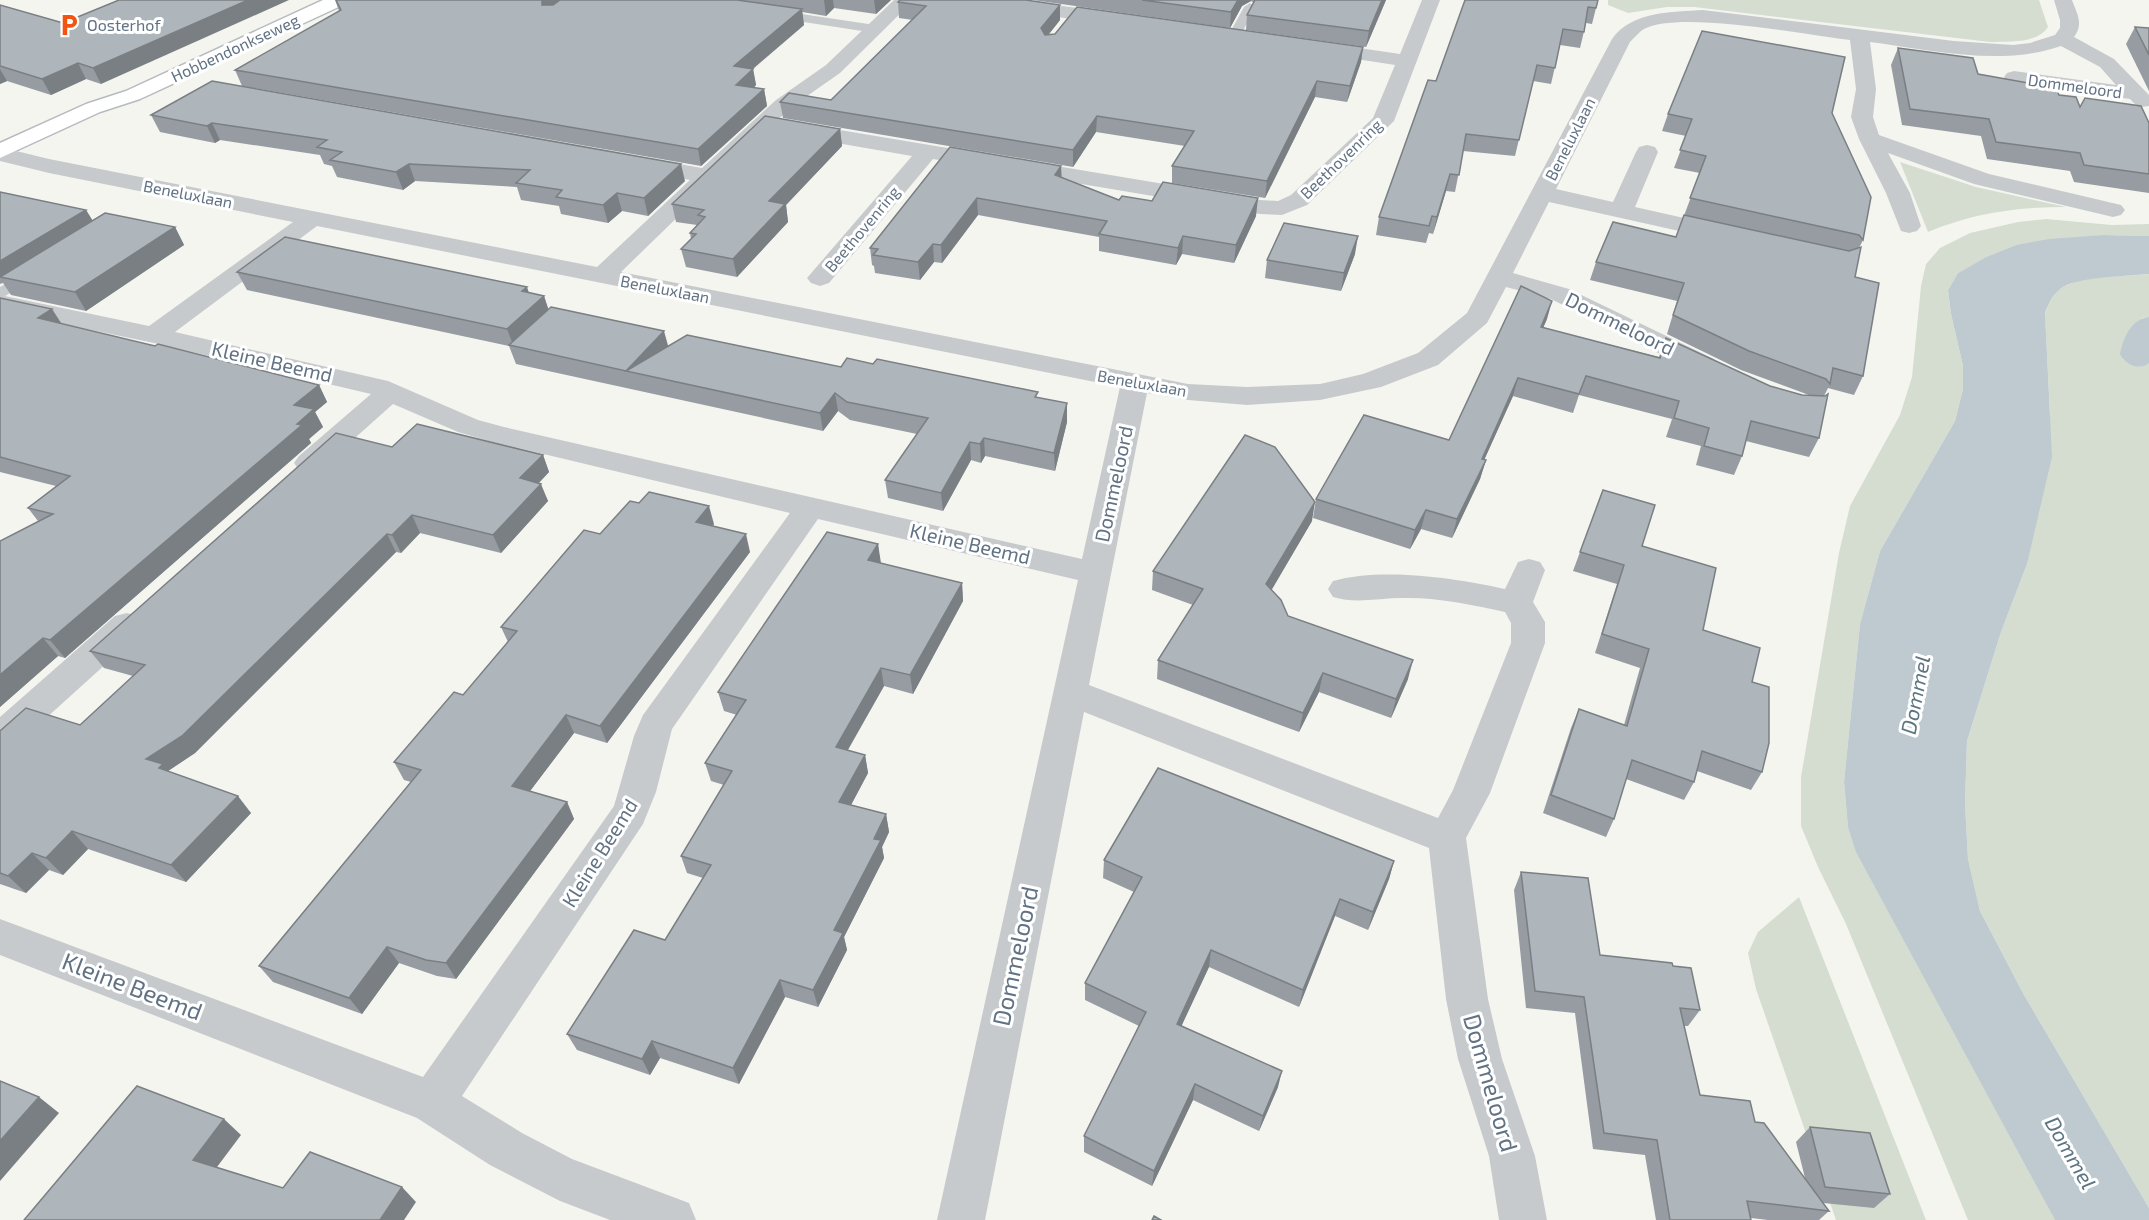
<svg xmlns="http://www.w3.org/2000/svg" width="2149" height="1220" font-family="'Exo 2',sans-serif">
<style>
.green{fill:#d5ddd1}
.water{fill:#bfcad0}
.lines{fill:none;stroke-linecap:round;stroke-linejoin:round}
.secondary-casing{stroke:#b6bbc0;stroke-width:3}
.lane{fill:#c7cacd;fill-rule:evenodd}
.street{fill:#c7cacd;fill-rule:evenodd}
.secondary{fill:#fff;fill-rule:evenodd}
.wall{fill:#969ca1}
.shaded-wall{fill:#7a7f83}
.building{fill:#aeb5bb;stroke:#7a7f83;stroke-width:1.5}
.labels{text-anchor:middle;stroke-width:6;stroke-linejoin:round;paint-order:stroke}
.far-poi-label{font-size:16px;fill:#617284;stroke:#fff;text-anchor:start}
.far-street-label{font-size:16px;fill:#617284;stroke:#fff}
.street-label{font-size:20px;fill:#617284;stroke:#fff}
.water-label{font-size:21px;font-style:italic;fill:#5c7582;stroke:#fff}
.near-street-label{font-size:24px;fill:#617284;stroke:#fff}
</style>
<rect width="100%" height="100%" fill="#f5f5f0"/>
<g class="green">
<path d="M1608,0h431l9,27c-11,17 -39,14 -58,15l-296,-35h-27l-39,6 -20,-8z"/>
<path d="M1900,162l76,25 90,20c-49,0 -93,6 -138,25z"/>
<path d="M2046,219l66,6 37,-1v12l-46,-1 -87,10 -30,12 -28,16 -10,17 3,24 12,52v23l-8,32 -75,130 -20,73 -16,158 4,45 207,393h-87l-122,-296 -28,-57 -17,-41v-49l38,-224 11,-47 50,-91 12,-38 9,-91 5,-22 14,-16 30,-15 48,-11z"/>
<path d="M2149,274v43l-7,1 -19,41 16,8 10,-4v845l-125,-213 -44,-84 -12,-52 -3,-56 2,-62 34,-109 26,-68 23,-150 -5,-100c4,-10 8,-23 18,-27 25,-12 59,-10 86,-13z"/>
<path d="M1799,897l127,323h-90l-80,-231 -8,-36 10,-21z"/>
</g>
<g class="water">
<path d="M2103,235l46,1v38c-20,2 -75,3 -89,15 -9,7 -11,15 -15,24l7,144 -25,107 -26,68 -34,109 -2,62 3,56 12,52 44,84 125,213v12h-94l-199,-368 -8,-25 -4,-45 16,-158 20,-73 75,-130 8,-32v-23l-12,-52 -3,-24 10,-17 28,-16 30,-12 33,-6z"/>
<path d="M2149,317v46c-10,8 -23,2 -29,-9 3,-16 11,-35 29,-37z"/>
</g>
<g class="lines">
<g class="secondary-casing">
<path id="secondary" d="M323,0h24l-2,4 -205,95 -40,13 -100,46v-15l86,-39 40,-13z"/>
</g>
<g class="lane">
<path d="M1250,3l6,4 -16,29 -2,3h-8l-2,-3 16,-29z"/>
<path d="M775,10l100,15 6,4 -6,4 -104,-16v-6z"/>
<path d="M30,270l8,5 -2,3 -36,21v-12z"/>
</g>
<g class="street">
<path d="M894,0h20l-74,73 -50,35 -169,164 567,112 59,3 73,-3 43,-10 55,-21 49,-40 145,-274c20,-28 60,-27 91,-29l251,31 59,4 17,-2 25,-8 5,-7v-8l-6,-20h18c5,14 12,24 2,37l40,22 35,36v11c-9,2 -13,0 -19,-7l-116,-16 -7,-2 -3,-4 3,-4 7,-2 102,14 -16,-18 -39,-21c-61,21 -129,4 -191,-4l6,47 -3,28 6,18 110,39 132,31 4,5 -4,5 -8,2 -139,-33 -86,-31 22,40 11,33 -4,5 -8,2 -8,-2 -15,-38 -27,-54 -8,-22 5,-28 -6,-49c-44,-5 -170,-30 -206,-11 -5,3 -10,9 -14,13l-74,147 57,13 23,-50 3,-5 8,-2 8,2 3,5 -23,55 98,22 3,5 -3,5 -9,2 -175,-39 -36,71 56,16 145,70 4,6 -4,6 -10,2 -10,-2 -143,-72 -45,-12 -19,36 -49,42 -57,22 -61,13 -73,5 -59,-5 -41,-7 -58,292 349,133 15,-28 58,-147v-20l-6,-11c-32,-7 -69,-15 -102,-14 -24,0 -48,6 -70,-1l-5,-8 5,-8c48,-14 124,-3 172,8l13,-27 11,-3 11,3 5,8 -12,32 12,20v21l-55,150 -24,45 22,161 14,60 33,97 12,64h-48l-10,-64 -31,-97 -12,-60 -17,-151 -345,-136 -99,508h-48l141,-640 -260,-61 -146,210 -16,63 -13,32 -181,272 60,37 50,26 117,44 7,17h-86l-50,-19 -70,-36 -73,-47 -417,-163v-36l423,158 191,-271 20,-70 9,-21 147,-202 -301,-72 -31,-9 -65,-28 -74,66 -10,3 -10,-3 -5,-7 5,-7 72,-62 -217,-51 -154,-32v-16l149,31 144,-104 -244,-49 -49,-12v-14l49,12 548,108 93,-87 -58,-11 -3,-5 3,-5 8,-2 62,11 74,-68 50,-35zM317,226l803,161 -38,172 -578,-132 -26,-7 -90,-39 -213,-49z"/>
<path d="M968,0h50l97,13 7,2 3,4 -3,4 -7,2 -138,-19 -7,-2z"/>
<path d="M1422,0h18l-46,121 -87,84 -25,10 -22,-1 -327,-55 -104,124 -9,3 -9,-3 -4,-5 105,-122 -122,-21 -3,-5 3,-5 8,-2 462,77 18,1 13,-6 82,-77 22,-53 -84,-13 -3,-4 3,-4 7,-2 82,12z"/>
<path d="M127,613l12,3 5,9 -5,9 -126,114 -13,4v-35l115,-101z"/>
</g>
<use href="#secondary" class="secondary"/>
</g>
<g class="wall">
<path d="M119,0l-18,84 -15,-5 -35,16 -44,-14 -7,3v-79l63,18z"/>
<path d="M335,0h556l-15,14 -42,-6 -8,8 -24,-4 2,13 -51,44 3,16 -2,3 10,1 3,17 -66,60 -459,-80 -7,-16 104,-59z"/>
<path d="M1033,0h353l-20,47 -120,-17 1,-15 7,-12 -3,-2 -9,5 -12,22z"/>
<path d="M1598,0l-6,24 -6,-1 -6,25 -20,-3 -9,39 -18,-3 -18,75 -52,-5 -8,41 -9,-1 -13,43 -4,-1 -3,10 -50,-8 3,-18 57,-136z"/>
<path d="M898,2l162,18 -11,14 314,13 -2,15 -14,40 -32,-5 -50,101 -93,-15v-17l13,-20 -89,-14 -23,35 -290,-49 -3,-16 51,-2 82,-80 -14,-2z"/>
<path d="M2135,27l14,1v63l-23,-47z"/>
<path d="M1898,48l80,26 81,21 21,12 69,16v70l-75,-11 -4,-11 -83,-12 -6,-23 -79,-11 -11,-60z"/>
<path d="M1832,113l31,127 -4,8 -4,29 8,99 -9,19 -26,-7 -4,8 -5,42 -10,19 -63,-16 -4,15 -8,19 -38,-10 5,-19 -35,-9 6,-18 -93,-24 -6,18 -60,-17 -29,64h2l-6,19 -28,59 -31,-9 -11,20 -97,-31 3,-19 133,-59 98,-121 -4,9 116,29 7,-19 104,48 32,9h7l-68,-25 -74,-36 10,-33 -87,-21 6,-18 80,-25 24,-64 -26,-5 12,-32 -24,-5 6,-17z"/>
<path d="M151,115l534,66 -37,35 -26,-5 -14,12 -47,-9 -2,-8 -38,-6 -4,-13 -102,-6 -12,9 -66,-13 -5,-11 -8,-2 -4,-9 -100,-15 -5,3 -55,-11z"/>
<path d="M840,129l2,17 -56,59 2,17 -51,55 -51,-10 -5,-18 10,-10 -1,-6 7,-8 -21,-3 -4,-18z"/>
<path d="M950,147l112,30 57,23 33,1 104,15 -22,47 -52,-9 -6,11 -77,-14v-14l-121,-22 -36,48 -8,-1 -14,18 -45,-7 -1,-7 -2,-1 -2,-17z"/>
<path d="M0,192l86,18 6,10 83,7 9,18 -98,66 -75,-16 -8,-12 -3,1z"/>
<path d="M1355,254l-14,37 -76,-13 2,-18z"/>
<path d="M237,272l307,24 4,13 120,37 173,21 197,31 29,24 -12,49 -70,-15 -4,7 -10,-3 -28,51 -55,-13 -3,-18 32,-46 -67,-14 -12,-9 -15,20 -307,-67 -7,-18 -262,-56z"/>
<path d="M0,298l52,11 9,15 258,61 8,17 -12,10 8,15 -14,12 2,4 -246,215 -7,-2 -58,51v-166l38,-20 -10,-13 28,-22 -56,-14z"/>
<path d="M392,447l151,8 6,17 -10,11 9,18 -47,52 -81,-20 -19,20 -5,-1 -201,201 -27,18 83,42 -65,69 -98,-33 -25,26 -14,-5 -23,23 -26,-9v-153l80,-6 53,-49 -29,-8 -14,-17z"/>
<path d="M1603,490l39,56 61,84 49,52 10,90 -11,18 -54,-19 -3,11 -10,18 -58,-21 -12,40 -8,18 -63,-24 28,-85 8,-19 45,16 16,-57 -45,-15 22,-69 -44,-13z"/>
<path d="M1312,521l-41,69 17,26 120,63 -17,39 -72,-26 -20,40 -142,-53 1,-19 35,-55 -41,-15 1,-19z"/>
<path d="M714,524l-1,2 37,26 -143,191 -33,-10 -44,58 37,11 7,17 -118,160 -19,-3 -38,-13 -37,51 -89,-32 -14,-16 152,-184 -7,-2 -10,-18 69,-67 45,-53 -7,-15 99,-93z"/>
<path d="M878,544l2,19 82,20 1,18 -50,93 -29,-8 -36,64 17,5 3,18 -17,32 35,9 3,18 -7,15 2,11 -40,79 3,13 -29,57 -33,-10 -46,87 -79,-26 -10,17 -73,-25 -10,-16 98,-94 38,-62 -16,-5 -6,-17 43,-71 -13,-4 -6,-18 32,-48 -13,-4 -6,-19z"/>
<path d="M1104,860l290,1 -5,18 -21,51 -33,-14 -36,91 -90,-40 -28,59 97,61 -19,44 -66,-31 -41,86 -68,-34v-16l55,-110 -54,-26v-17l49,-91 -31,-14z"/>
<path d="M1521,872l79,83 73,11 27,44 -12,16h-4l16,69 55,27 50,56 -9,-36 14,-15 80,67 -16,14 -51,-5 6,8 -10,9h-51l-17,-2v2h-95l-11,-65 -52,-6 -18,-136 -49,-5 -12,-118z"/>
</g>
<g class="shaded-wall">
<path d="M248,0h41l-188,84 -8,-16z"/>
<path d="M542,0h21l-17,21 -4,-16z"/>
<path d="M824,0h9l1,8 -8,8z"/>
<path d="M874,0h17l-15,14z"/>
<path d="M1238,0h13v1l-9,5 -12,22 1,-16z"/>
<path d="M1382,0h4l-20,47 3,-16z"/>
<path d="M1060,5v15l-19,24v-16z"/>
<path d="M802,9l2,16 -67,57 -3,-16z"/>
<path d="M1363,47l-2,15 -14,40 3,-16z"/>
<path d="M78,63l8,16 -35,16 -9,-16z"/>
<path d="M0,69l7,12 -7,3z"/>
<path d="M753,69l3,16 -17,16 -3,-16z"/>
<path d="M1317,81l-2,16 -50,101 2,-17z"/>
<path d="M764,89l3,17 -66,60 -3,-17z"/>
<path d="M1097,116l-1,16 -23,35v-17z"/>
<path d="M212,123l8,17 -5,3 -8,-17z"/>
<path d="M840,129l2,17 -56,59 2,17 -51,55 -4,-18 36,-58z"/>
<path d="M409,164l6,17 -12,9 -7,-18z"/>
<path d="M681,164l4,17 -37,35 -4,-18z"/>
<path d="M1061,166l1,17 -7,-8z"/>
<path d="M1450,174l-4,17 -13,43 4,-17z"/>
<path d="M617,193l5,18 -14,12 -5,-18z"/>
<path d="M977,198l1,17 -36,48 -1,-18z"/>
<path d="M1258,198l-2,18 -22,47 2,-18z"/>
<path d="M86,210l10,16 -96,51v-16z"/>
<path d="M175,227l9,18 -98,66 -11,-19z"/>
<path d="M1183,236l-1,18 -6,11 2,-17z"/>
<path d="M1358,236l-3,18 -14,37 3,-18z"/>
<path d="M933,244l1,18 -14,18 -2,-18z"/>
<path d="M527,287l6,18 -11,-14z"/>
<path d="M544,296l6,18 -36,33 -7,-18z"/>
<path d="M1552,301l-5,18 -12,27 6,-19z"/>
<path d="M52,309l11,17 -25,-8z"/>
<path d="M664,331l5,18 -43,22 5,18 -5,-18z"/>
<path d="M1518,378l-5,18 -37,82 6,-19z"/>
<path d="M319,385l8,17 -12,10 8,15 -14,12 2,4 -246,215 -15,-18 247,-216 -3,-19z"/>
<path d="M835,393l3,18 -15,20 -3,-18z"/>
<path d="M1067,403v19l-12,49 -1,-18z"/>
<path d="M984,438l1,18 -4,7 -1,-19z"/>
<path d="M970,442l1,18 -28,51 -2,-18z"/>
<path d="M543,455l6,17 -23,24 -6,-18z"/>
<path d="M1486,460l-6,19 -28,59 5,-19z"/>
<path d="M541,484l7,17 -47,52 -8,-18z"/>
<path d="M1315,502l-3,19 -48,82 2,-19z"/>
<path d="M709,506l5,18 -13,16 -5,-18z"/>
<path d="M1426,510l-5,19 -11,20 5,-19z"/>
<path d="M412,515l8,18 -19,20 -9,-18z"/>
<path d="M387,534l9,18 -201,201 -27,18 9,11 -31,-23z"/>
<path d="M746,534l4,18 -143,191 -7,-17z"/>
<path d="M878,544l3,19 -10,16 -3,-19z"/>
<path d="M962,583l1,18 -50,93 -3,-19z"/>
<path d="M43,638l15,18 -58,51v-32z"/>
<path d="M1413,660l-5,19 -17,39 5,-19z"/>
<path d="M881,668l3,18 -45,79 -3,-18z"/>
<path d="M1323,673l-4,19 -20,40 4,-19z"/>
<path d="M566,715l8,18 -53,70 -9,-17z"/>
<path d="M865,755l3,18 -25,47 -4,-18z"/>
<path d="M238,796l13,17 -65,69 -15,-17z"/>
<path d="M567,802l7,17 -118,160 -10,-16z"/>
<path d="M886,814l3,18 -7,15 2,11 -40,79 3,13 -29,57 -5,-17 21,-60z"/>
<path d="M72,831l16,18 -25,26 -17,-17z"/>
<path d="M32,853l17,17 -23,23 -18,-17z"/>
<path d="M1394,861l-5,18 -21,51 5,-18z"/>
<path d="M1340,899l-5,17 -36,91 4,-17z"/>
<path d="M387,947l12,16 -37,51 -13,-16z"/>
<path d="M1211,950l-2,17 -34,73 2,-16z"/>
<path d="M780,980l5,17 -46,87 -6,-16z"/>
<path d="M652,1041l8,17 -10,17 -8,-16z"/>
<path d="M1282,1071l-4,16 -19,44 4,-15z"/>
<path d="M1195,1084l-2,16 -41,86 2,-15z"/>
<path d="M39,1097l20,16 -59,68v-40z"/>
<path d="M224,1119l17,16 -30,40 -18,-15z"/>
<path d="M402,1187l14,15 -12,18h-24z"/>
</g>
<g class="building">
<path d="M119,0h129l-155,68 -15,-5 -36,16 -42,-13v-61l63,18z"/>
<path d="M336,0h206v5h11l7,-5h177l65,9 -68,57 19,3 -17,16 28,4 -66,60 -463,-79 106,-60z"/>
<path d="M900,0h126l34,5 -19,23 4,7 10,-1 22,-27 286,40 -13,39 -33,-5 -50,100 -95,-15 22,-35 -97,-15 -24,34 -293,-48 9,-9 42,7 95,-94 -28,-4z"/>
<path d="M1142,0h96l-7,12z"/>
<path d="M1255,0h127l-13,31 -122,-16z"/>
<path d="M1465,0h133l-2,8 -8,-1 -4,25 -21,-3 -8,39 -18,-3 -18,75 -53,-6 -7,41 -9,-1 -13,43 -5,-1 -3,10 -50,-9 49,-137 8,1z"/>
<path d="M2135,27l14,1v27z"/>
<path d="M1702,31l143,26 -13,56 39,84 -8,43 -4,-5 -169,-37 16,-42 -26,-6 12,-31 -24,-5z"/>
<path d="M1898,48l75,10 5,16 78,14 3,7 17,2 4,10 5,-9 56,8 8,17v51l-65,-9 -4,-12 -84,-11 -7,-23 -79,-10z"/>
<path d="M212,81l469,83 -37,34 -27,-5 -14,12 -47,-8 6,-7 -46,-7 14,-13 -121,-6 -13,8 -66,-12 12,-8 -25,-5 10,-7 -115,-17 -5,3 -56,-11z"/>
<path d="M765,116l75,13 -71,72 16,3 -52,55 -52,-10 15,-15 -6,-1 15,-16 -7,-2 6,-5 -32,-6z"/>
<path d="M950,147l111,19 -6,9 64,25 3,-4 30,5 11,-19 95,16 -22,47 -53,-9 -5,12 -79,-14 8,-13 -130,-23 -36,47 -8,-1 -15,18 -45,-7 5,-6 -8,-1z"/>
<path d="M0,192l86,18 -86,51z"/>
<path d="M105,213l70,14 -100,65 -75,-15z"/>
<path d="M1684,215l165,36 12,-4 -6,30 24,6 -16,93 -30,-8 -3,16 -4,-5 -77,-28 -76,-36 11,-32 -88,-21 17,-40 63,15z"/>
<path d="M1284,223l74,13 -14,37 -77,-13z"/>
<path d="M285,237l242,50 -5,4 22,5 -37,33 -270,-57z"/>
<path d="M1521,286l31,15 -11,26 119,31 6,-20 104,48 32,9 23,1 3,-2 -9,44 -68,-17 -9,35 -38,-10 5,-18 -35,-10 5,-17 -93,-25 -7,18 -61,-16 -36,81 4,1 -29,59 -31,-9 -11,20 -99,-31 48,-84 85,25z"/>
<path d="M0,298l52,11 -14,9 117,28 3,-2 161,41 -25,20 20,4 -17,15 5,1 -252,215 -7,-2 -43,37v-134l53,-27 -25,-6 42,-32 -70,-19z"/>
<path d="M551,307l113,24 -38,40 -117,-26z"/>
<path d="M687,335l154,32 6,-9 26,6 4,-5 161,33 -3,5 32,6 -13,50 -70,-15 -4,6 -10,-2 -29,51 -56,-13 43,-62 -81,-16 -12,-9 -15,20 -194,-42z"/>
<path d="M417,424l126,31 -23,23 21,6 -48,51 -81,-20 -20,20 -5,-1 -205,202 -36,23 17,5 -4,4 79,28 -67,69 -99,-34 -26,27 -14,-5 -24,23 -8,-3v-142l26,-23 54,17 65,-60 -55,-14 246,-218 56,14z"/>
<path d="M1245,435l30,12 40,55 -49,82 15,16 7,16 125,44 -17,39 -73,-26 -20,40 -145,-53 45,-71 -50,-18z"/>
<path d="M1603,490l52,15 -13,41 74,22 -13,62 57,18 -8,34 17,5v56l-7,29 -60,-21 -8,31 -62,-22 -18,59 -63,-24 28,-86 48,17 22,-77 -47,-15 22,-69 -44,-13z"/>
<path d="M649,492l60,14 -13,16 50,12 -146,192 -34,-11 -54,71 55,16 -121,161 -20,-3 -39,-13 -38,51 -90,-32 162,-196 -27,-8 60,-70 9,3 54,-64 -16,-4 83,-97 16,4 30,-33 9,2z"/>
<path d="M827,532l51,12 -10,16 94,23 -52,92 -29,-7 -45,79 29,8 -26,47 47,12 -12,25 7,1 -47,90 9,3 -30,57 -33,-10 -47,88 -81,-27 -10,18 -75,-25 67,-104 31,10 46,-75 -30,-9 51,-85 -27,-8 41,-63 -28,-8z"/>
<path d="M1158,768l236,93 -21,51 -33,-13 -37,91 -92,-40 -34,74 105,47 -19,45 -68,-32 -41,87 -70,-35 62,-124 -61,-29 57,-106 -38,-17z"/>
<path d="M1521,872l67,6 12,77 72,8 1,3 18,2 9,42 -20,-2 20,87 50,6 5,21 9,1 65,88 -82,-10 4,19h-81l-13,-80 -53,-7 -20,-136 -49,-6z"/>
<path d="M0,1081l39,16 -39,44z"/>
<path d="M137,1086l87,33 -31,41 90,28 27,-36 92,35 -22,33h-356z"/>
<path d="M1810,1127l60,6 20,61 -65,-7z"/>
<path d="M1154,1216l7,4h-9z"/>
</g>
<defs>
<g id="parking-bare" transform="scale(1.8)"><path d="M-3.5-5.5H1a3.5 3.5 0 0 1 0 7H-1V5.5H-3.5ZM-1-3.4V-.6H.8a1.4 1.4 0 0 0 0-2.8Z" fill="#f35412" stroke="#fff" stroke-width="2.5" paint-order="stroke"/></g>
</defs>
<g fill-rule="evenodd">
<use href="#parking-bare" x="69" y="25"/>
</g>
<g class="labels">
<g class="far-poi-label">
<text x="87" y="31">Oosterhof</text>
</g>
<g class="far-street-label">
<text transform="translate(235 48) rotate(-25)" y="6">Hobbendonkseweg</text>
<text transform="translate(2075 86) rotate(8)" y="6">Dommeloord</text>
<text transform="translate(1570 139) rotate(-63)" y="6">Beneluxlaan</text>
<text transform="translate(1341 159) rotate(-44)" y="6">Beethovenring</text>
<text transform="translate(188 194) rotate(11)" y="6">Beneluxlaan</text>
<text transform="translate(862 229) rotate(-50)" y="6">Beethovenring</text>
<text transform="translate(665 289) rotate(11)" y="6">Beneluxlaan</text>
<text transform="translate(1142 383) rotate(10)" y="6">Beneluxlaan</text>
</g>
<g class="street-label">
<text transform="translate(1620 324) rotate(26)" y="7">Dommeloord</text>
<text transform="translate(272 362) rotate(13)" y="7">Kleine Beemd</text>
<text transform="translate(1114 484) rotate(-78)" y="7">Dommeloord</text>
<text transform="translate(970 544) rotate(13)" y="7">Kleine Beemd</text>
<text transform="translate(600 853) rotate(-58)" y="7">Kleine Beemd</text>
</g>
<g class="water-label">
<text transform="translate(1916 695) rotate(-79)" y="7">Dommel</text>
<text transform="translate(2070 1153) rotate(60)" y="7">Dommel</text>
</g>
<g class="near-street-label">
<text transform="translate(1016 956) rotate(-78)" y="8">Dommeloord</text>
<text transform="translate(132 987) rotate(21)" y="8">Kleine Beemd</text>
<text transform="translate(1490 1083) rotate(74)" y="8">Dommeloord</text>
</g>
</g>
</svg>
